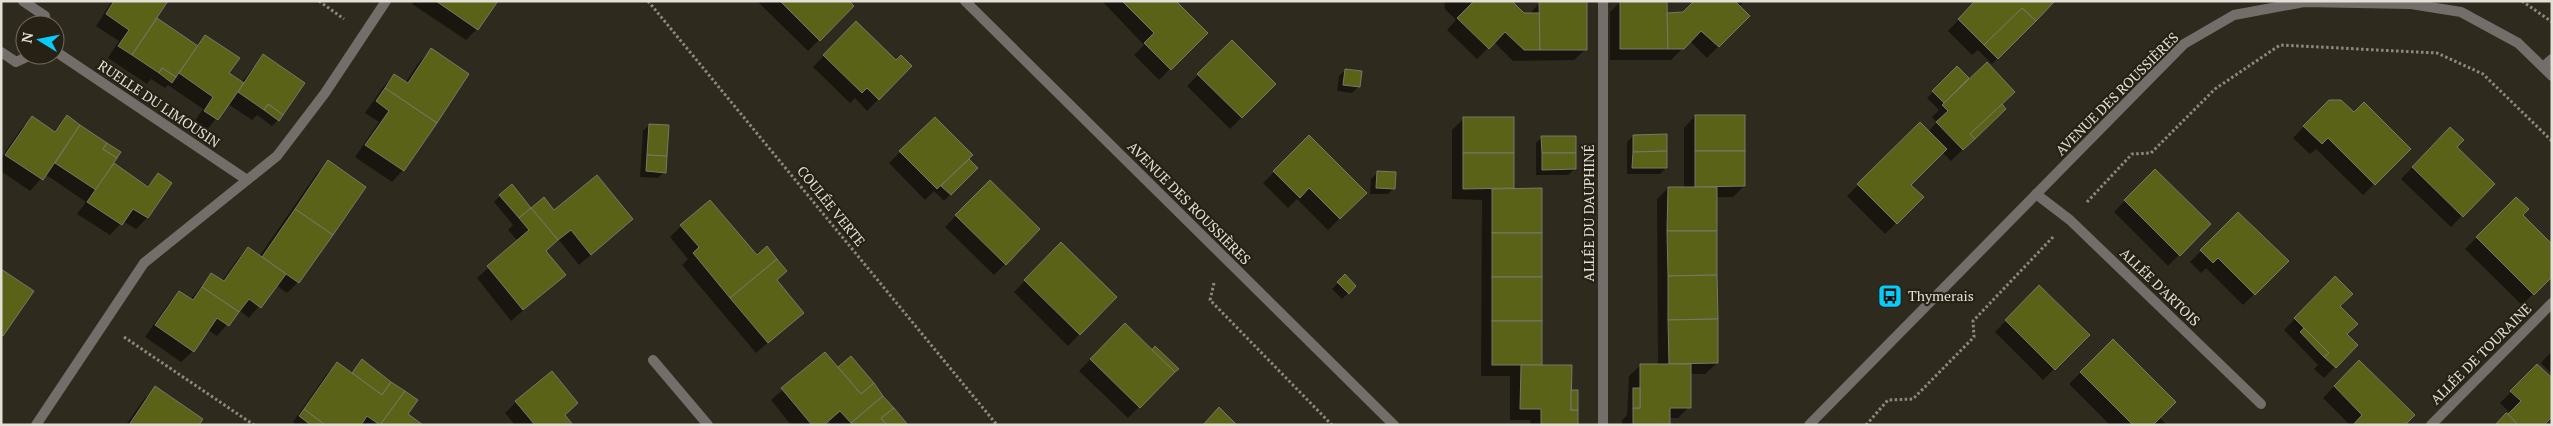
<svg xmlns="http://www.w3.org/2000/svg" width="2553" height="426" font-family="'PT Serif',serif">
<style>
.shadow{fill:#0007}
.building{fill:#5a6217;stroke:#76796a}
.lines{fill:none;stroke-linecap:round;stroke-linejoin:round}
.path{stroke:#8e897f;stroke-width:3;stroke-dasharray:2.5 2.5;stroke-linecap:butt}
.minor{stroke:#746e6a;stroke-width:10}
.labels{text-anchor:middle;stroke-width:4.5;stroke-linejoin:round;paint-order:stroke}
.street-label{font-size:14px;fill:#e4e0d8;stroke:#262114}
.poi-label{font-size:14px;fill:#e4e0d8;stroke:#262114;text-anchor:start}
</style>
<rect width="100%" height="100%" fill="#2f2a1e"/>
<g class="shadow">
<path d="M112,1h55l-12,18 41,27 9,-9 23,37 13,9 22,-27 15,64 -6,6 -15,-11 -5,5 -24,-16 -22,27 -12,-9 9,-13 -35,-24 -3,3 -14,-9 -4,5 -39,-26 11,-17 -23,-15z"/>
<path d="M414,1h82l-19,28 -11,11 -54,-36z"/>
<path d="M757,1h90l5,5 -44,45z"/>
<path d="M1102,1h73l31,32 -47,47 -25,-25 10,-10z"/>
<path d="M1444,1h66l13,14h6l11,-13 46,47 -12,11 -61,1 -19,-19 -17,17 -30,-29 9,-10 -11,-11z"/>
<path d="M1621,1l45,13h18l12,-13h48l-5,6 9,9 -41,42 -17,-17 -19,19h-61v-48z"/>
<path d="M1977,1h77l-62,63 -14,-14 -6,5 -24,-24z"/>
<path d="M856,23l40,38 15,5 -44,45 -12,-13 -5,5 -37,-36z"/>
<path d="M1232,42l43,42 -45,45 -43,-43z"/>
<path d="M431,50l37,25 -65,95 -11,12 -37,-25 24,-35 -14,-9 18,-26 11,-12 11,8 15,-22z"/>
<path d="M1957,68l-10,30 2,2 51,4 4,5 -53,52 -9,-9 -33,33 13,12 -37,37 -38,-38 73,-72 8,8 9,-10 -5,-5 7,-7 -12,-12z"/>
<path d="M1345,70l14,16 -7,7 -15,-2 2,-15z"/>
<path d="M2329,101l25,13 55,35 -46,46 -47,-46 -6,5 -17,-16z"/>
<path d="M1695,116l49,70 -11,11h-17l1,166 -12,11h-16v33l-11,11h-9l-1,7h-46v-5l5,-5 2,-39 12,-11h17l-1,-166 11,-11h16v-60z"/>
<path d="M67,117l39,26 6,21 34,23 12,-12 12,8 -23,35 -11,11 -13,-8 -13,14 -33,-21 9,-12 -41,-28 -15,17 -29,-20v-13l20,-29 11,-11 21,14z"/>
<path d="M1464,118h49v72l28,176 29,25 7,34h-46l-1,-5h-20v-44h-29l1,-176 -30,-1v-69z"/>
<path d="M649,125l15,47 -6,6 -18,-1 3,-46z"/>
<path d="M2450,129l6,18 37,37 -42,43 -50,-48z"/>
<path d="M1633,136l33,32 -6,6h-33v-32z"/>
<path d="M1309,137l56,56 -37,37 -31,-31 -9,9 -25,-25z"/>
<path d="M1542,137l33,32 -7,6h-32v-32z"/>
<path d="M900,152l67,7 9,9 -32,33 -10,-10 -9,9 -36,-37z"/>
<path d="M329,162l-31,120 -11,11 -11,-8 -27,33 -10,-8 -22,26 -9,-6 -15,21 -12,11 -36,-25 23,-33 11,-11 11,7 22,-26 10,7 15,-21 11,-12 11,9 58,-84z"/>
<path d="M2155,170l55,54 -42,42 -54,-54z"/>
<path d="M1377,173l17,15 -6,6h-18l1,-15z"/>
<path d="M990,181l15,83 -11,11 -49,-48z"/>
<path d="M500,196l31,13 101,10 -53,46 -20,-25 -14,12 19,23 -53,46 -34,-43 41,-37 -10,-11 5,-5 -19,-23z"/>
<path d="M2516,199l5,16 31,60 -30,30 -57,-56z"/>
<path d="M2238,214l49,48 -44,43 -37,-37 -5,5 -11,-11z"/>
<path d="M681,226l95,55 26,32 -46,40 -74,-88 6,-6 -18,-22z"/>
<path d="M1061,243l55,54 -48,49 -54,-54z"/>
<path d="M1345,276l10,10 -13,13 -10,-10z"/>
<path d="M2335,278l11,56 10,11 -32,33 -10,-9 4,-4 -34,-35z"/>
<path d="M2039,287l49,48 -45,45 -48,-48z"/>
<path d="M1125,325l27,26 25,18 -49,49 -49,-47z"/>
<path d="M2113,340l46,77 8,8h-57l-41,-41z"/>
<path d="M2552,351v23l-11,-11z"/>
<path d="M825,353l13,15 12,-10 56,67h-74l-4,-4 -4,4h-33l-20,-25z"/>
<path d="M362,361l44,53 15,11h-124l-4,-3 33,-47 11,-11 14,10z"/>
<path d="M2359,361l45,64h-54l-27,-27z"/>
<path d="M2537,366l15,14 -42,33 -10,-10z"/>
<path d="M156,388l41,37h-71l18,-26z"/>
<path d="M516,402l56,23h-57l-10,-12z"/>
</g>
<g class="building">
<path d="M114,1h54l-36,54 -14,-9 11,-16 -23,-16z"/>
<path d="M436,1h62l-20,29z"/>
<path d="M780,1h69l5,5 -34,35z"/>
<path d="M1122,1h54l32,32 -37,37 -27,-27 10,-10z"/>
<path d="M1474,1h38l12,12h16v37h-16l-19,-18 -16,17 -32,-31z"/>
<path d="M1539,1h48v49h-47z"/>
<path d="M1620,1h47l1,48h-48z"/>
<path d="M1694,1h41l15,15 -31,31 -18,-16 -17,18h-16l-1,-36 16,-1z"/>
<path d="M1975,1h80l-19,20 -14,-13 -38,37 -26,-26z"/>
<path d="M2022,8l14,13 -38,38 -14,-14z"/>
<path d="M157,18l41,28 -22,31 -14,-9 -3,5 -27,-18z"/>
<path d="M856,21l40,39 5,-5 11,11 -33,34 -12,-12 -5,5 -39,-38z"/>
<path d="M205,35l35,23 -11,15 15,10 -26,37 -14,-9 9,-14 -34,-24z"/>
<path d="M1232,40l44,44 -34,34 -45,-44z"/>
<path d="M431,48l38,26 -32,49 -52,-35 9,-14 14,9z"/>
<path d="M263,54l42,29 -22,32 -15,-11 -4,6 -26,-18z"/>
<path d="M1987,62l28,30 -45,42 5,5 -12,11 -27,-28 12,-11 -6,-6z"/>
<path d="M1957,66l12,12 -25,25 -12,-12z"/>
<path d="M162,68l14,9 -4,6 -13,-10z"/>
<path d="M1345,69l17,2 -2,16 -17,-2z"/>
<path d="M385,88l52,35 -33,48 -39,-26 24,-34 -13,-10z"/>
<path d="M2329,100h12l13,12 10,-10 47,47 -36,36 -47,-47 -6,6 -19,-18z"/>
<path d="M268,104l15,11 -4,6 -15,-11z"/>
<path d="M2002,104l4,5 -31,30 -5,-5z"/>
<path d="M67,115l13,10 -37,55 -38,-25 27,-39 23,16z"/>
<rect x="1695" y="115" width="50" height="36"/>
<path d="M935,117l38,38 -36,34 -38,-38z"/>
<rect x="1463" y="117" width="51" height="36"/>
<path d="M1920,122l27,27 -36,36 13,12 -27,27 -40,-40z"/>
<path d="M649,124l20,1 -2,31 -20,-1z"/>
<path d="M80,125l27,18 -4,6 14,9 -21,32 -41,-27z"/>
<path d="M2450,127l14,13 -7,7 38,37 -32,33 -51,-50z"/>
<path d="M1667,134v17l-34,1v-17z"/>
<path d="M1309,135l58,58 -27,26 -31,-31 -9,10 -27,-27z"/>
<path d="M1541,136h35v17h-34z"/>
<path d="M107,143l14,9 -4,6 -14,-9z"/>
<path d="M1667,151v17h-35l1,-16z"/>
<path d="M1695,151h50v35l-50,1z"/>
<path d="M1463,153h51v35l-51,1z"/>
<path d="M1542,153h34v16l-34,1z"/>
<path d="M647,155l20,1 -1,17 -20,-2z"/>
<path d="M969,159l9,9 -27,27 -10,-9z"/>
<path d="M328,160l38,27 -33,48 -38,-26z"/>
<path d="M114,163l34,24 10,-14 14,10 -24,35 -15,-9 -11,16 -35,-23z"/>
<path d="M2155,169l56,55 -31,32 -56,-56z"/>
<path d="M1377,171l19,1 -1,17 -19,-1z"/>
<path d="M597,175l36,44 -42,36 -20,-25 -13,10 -27,-32 13,-11 10,13z"/>
<path d="M990,180l50,49 -34,36 -51,-50z"/>
<path d="M512,184l19,24 -12,10 -20,-23z"/>
<path d="M1668,187h49v44h-50z"/>
<path d="M1542,188v45h-50v-44z"/>
<path d="M2516,197l13,12 -6,6 29,29v33l-18,18 -58,-58z"/>
<path d="M710,200l47,55 10,-9 10,13 -47,39 -37,-45 6,-6 -19,-22z"/>
<path d="M531,208l27,32 -12,11 20,24 -43,35 -36,-44 42,-36 -10,-12z"/>
<path d="M295,209l38,26 -34,48 -37,-26z"/>
<path d="M2238,212l51,49 -34,34 -37,-37 -5,5 -13,-13z"/>
<path d="M1667,231h50v44l-49,1z"/>
<rect x="1492" y="233" width="50" height="44"/>
<path d="M1061,242l56,55 -37,38 -56,-55z"/>
<path d="M248,247l38,27 -25,34 -12,-9 -10,13 -37,-25 9,-14 13,8z"/>
<path d="M777,259l10,12 -10,9 27,33 -36,30 -38,-45z"/>
<path d="M1,269l33,22 -31,45 -2,-1z"/>
<path d="M1345,274l11,12 -7,8 -12,-12z"/>
<path d="M1717,275l1,44 -50,1v-44z"/>
<path d="M2335,276l18,18 -13,12 18,18 -11,10 11,11 -22,23 -12,-11 5,-4 -35,-35z"/>
<rect x="1492" y="277" width="50" height="44"/>
<path d="M2039,285l51,50 -35,35 -50,-50z"/>
<path d="M202,287l37,25 -10,14 -12,-8 -23,34 -39,-27 24,-34 14,9z"/>
<path d="M1718,319v44l-49,1 -1,-44z"/>
<rect x="1492" y="321" width="50" height="44"/>
<path d="M1125,323l50,49 -35,36 -50,-49z"/>
<path d="M2304,328l25,25 -5,4 -24,-25z"/>
<path d="M2113,339l63,63 -23,23h-20l-53,-53z"/>
<path d="M1155,346l24,23 -4,3 -23,-22z"/>
<path d="M825,352l36,42 13,-11 9,13 -32,27 -11,-12 -16,14h-12l-31,-37z"/>
<path d="M851,356l23,27 -13,11 -23,-27z"/>
<path d="M362,359l29,23 -9,13 -30,-22z"/>
<path d="M2359,360l56,55 -10,10h-52l9,-10 -28,-29z"/>
<path d="M337,362l45,33 9,-13 14,9 -25,34 -13,-9 -6,9h-36l-21,-16z"/>
<path d="M1640,364h51v44h-21v16l-37,1v-17h7z"/>
<path d="M2537,364l15,14v39l-8,8h-26l-10,-11 13,-13 -11,-10z"/>
<path d="M1521,365h51l-1,45h7v15h-37v-16h-21z"/>
<path d="M552,371l26,32 -13,12 8,10h-38l-20,-24z"/>
<path d="M155,386l48,33 -4,6h-70z"/>
<rect x="1633" y="388" width="7" height="20"/>
<rect x="1571" y="390" width="7" height="20"/>
<path d="M405,391l13,9 -10,14 15,11h-43z"/>
<path d="M883,396l11,12 -13,10 6,7h-35l-1,-2z"/>
<path d="M1219,407l18,18h-34z"/>
<path d="M894,408l14,17h-21l-6,-7z"/>
<path d="M304,409l21,16h-14l-12,-9z"/>
<path d="M2506,413l2,1 10,11h-23z"/>
</g>
<g class="lines">
<g class="path">
<path d="M319,1l25,18"/>
<path d="M648,1l349,424"/>
<path d="M2522,1l30,21"/>
<path d="M2087,202l45,-48 19,-1 64,-64 65,-44 157,8 46,21 69,67"/>
<path d="M1214,283l-4,17 122,125"/>
<path d="M124,337l130,88"/>
<path d="M1866,425l22,-25 25,-1 61,-62 -1,-16 80,-84"/>
</g>
<g class="minor">
<path d="M23,1l22,15 1,9"/>
<path d="M965,1l429,424"/>
<path d="M1603,1v424"/>
<path d="M55,51l192,129"/>
<path d="M1,52l15,10 15,-7"/>
<path d="M2543,67l9,-8"/>
<path d="M2036,194l34,26 191,184"/>
<path d="M653,360l55,65"/>
<path d="M36,425l108,-162 133,-107 48,-63 61,-92"/>
<path d="M1809,425l375,-381 50,-29 70,-13 107,2 50,8 57,31 34,33"/>
<path d="M2431,425l121,-122"/>
</g>
</g>
<defs>
<g id="bus-square" transform="scale(1.25)"><rect x="-9" y="-9" width="18" height="18" rx="4" fill="#09cbfa" stroke="#262114"/><path d="M-5-6H5V4H4V6H2V4H-2V6H-4V4H-5ZM-3.5-4V0h7V-4ZM-3.5 1.2v1.5H-2V1.2ZM2 1.2v1.5H3.5V1.2Z" fill="#111"/></g>
</defs>
<g fill-rule="evenodd">
<use href="#bus-square" x="1890" y="296"/>
</g>
<g class="labels">
<g class="street-label">
<text transform="translate(2117 94) rotate(-45)" y="5">AVENUE DES ROUSSIÈRES</text>
<text transform="translate(159 104) rotate(34)" y="5">RUELLE DU LIMOUSIN</text>
<text transform="translate(1189 203) rotate(45)" y="5">AVENUE DES ROUSSIÈRES</text>
<text transform="translate(831 206) rotate(51)" y="5">COULÉE VERTE</text>
<text transform="translate(1589 213) rotate(-90)" y="5">ALLÉE DU DAUPHINÉ</text>
<text transform="translate(2160 287) rotate(44)" y="5">ALLÉE D'ARTOIS</text>
<text transform="translate(2481 354) rotate(-45)" y="5">ALLÉE DE TOURAINE</text>
</g>
<g class="poi-label">
<text x="1908" y="301">Thymerais</text>
</g>
</g>
<rect width="2553" height="426" fill="none" stroke="#e4e0d8" stroke-width="5"/>
<g transform="translate(40 40) rotate(280)"><circle r="24" fill="#262114" stroke="#726d62"/>
<path d="M0-4L9 19L0 12L-9 19Z" fill="#09cbfa"/>
<text y="-8" font-size="14" font-weight="bold" text-anchor="middle" fill="#e4e0d8">N</text>
</g>
</svg>
